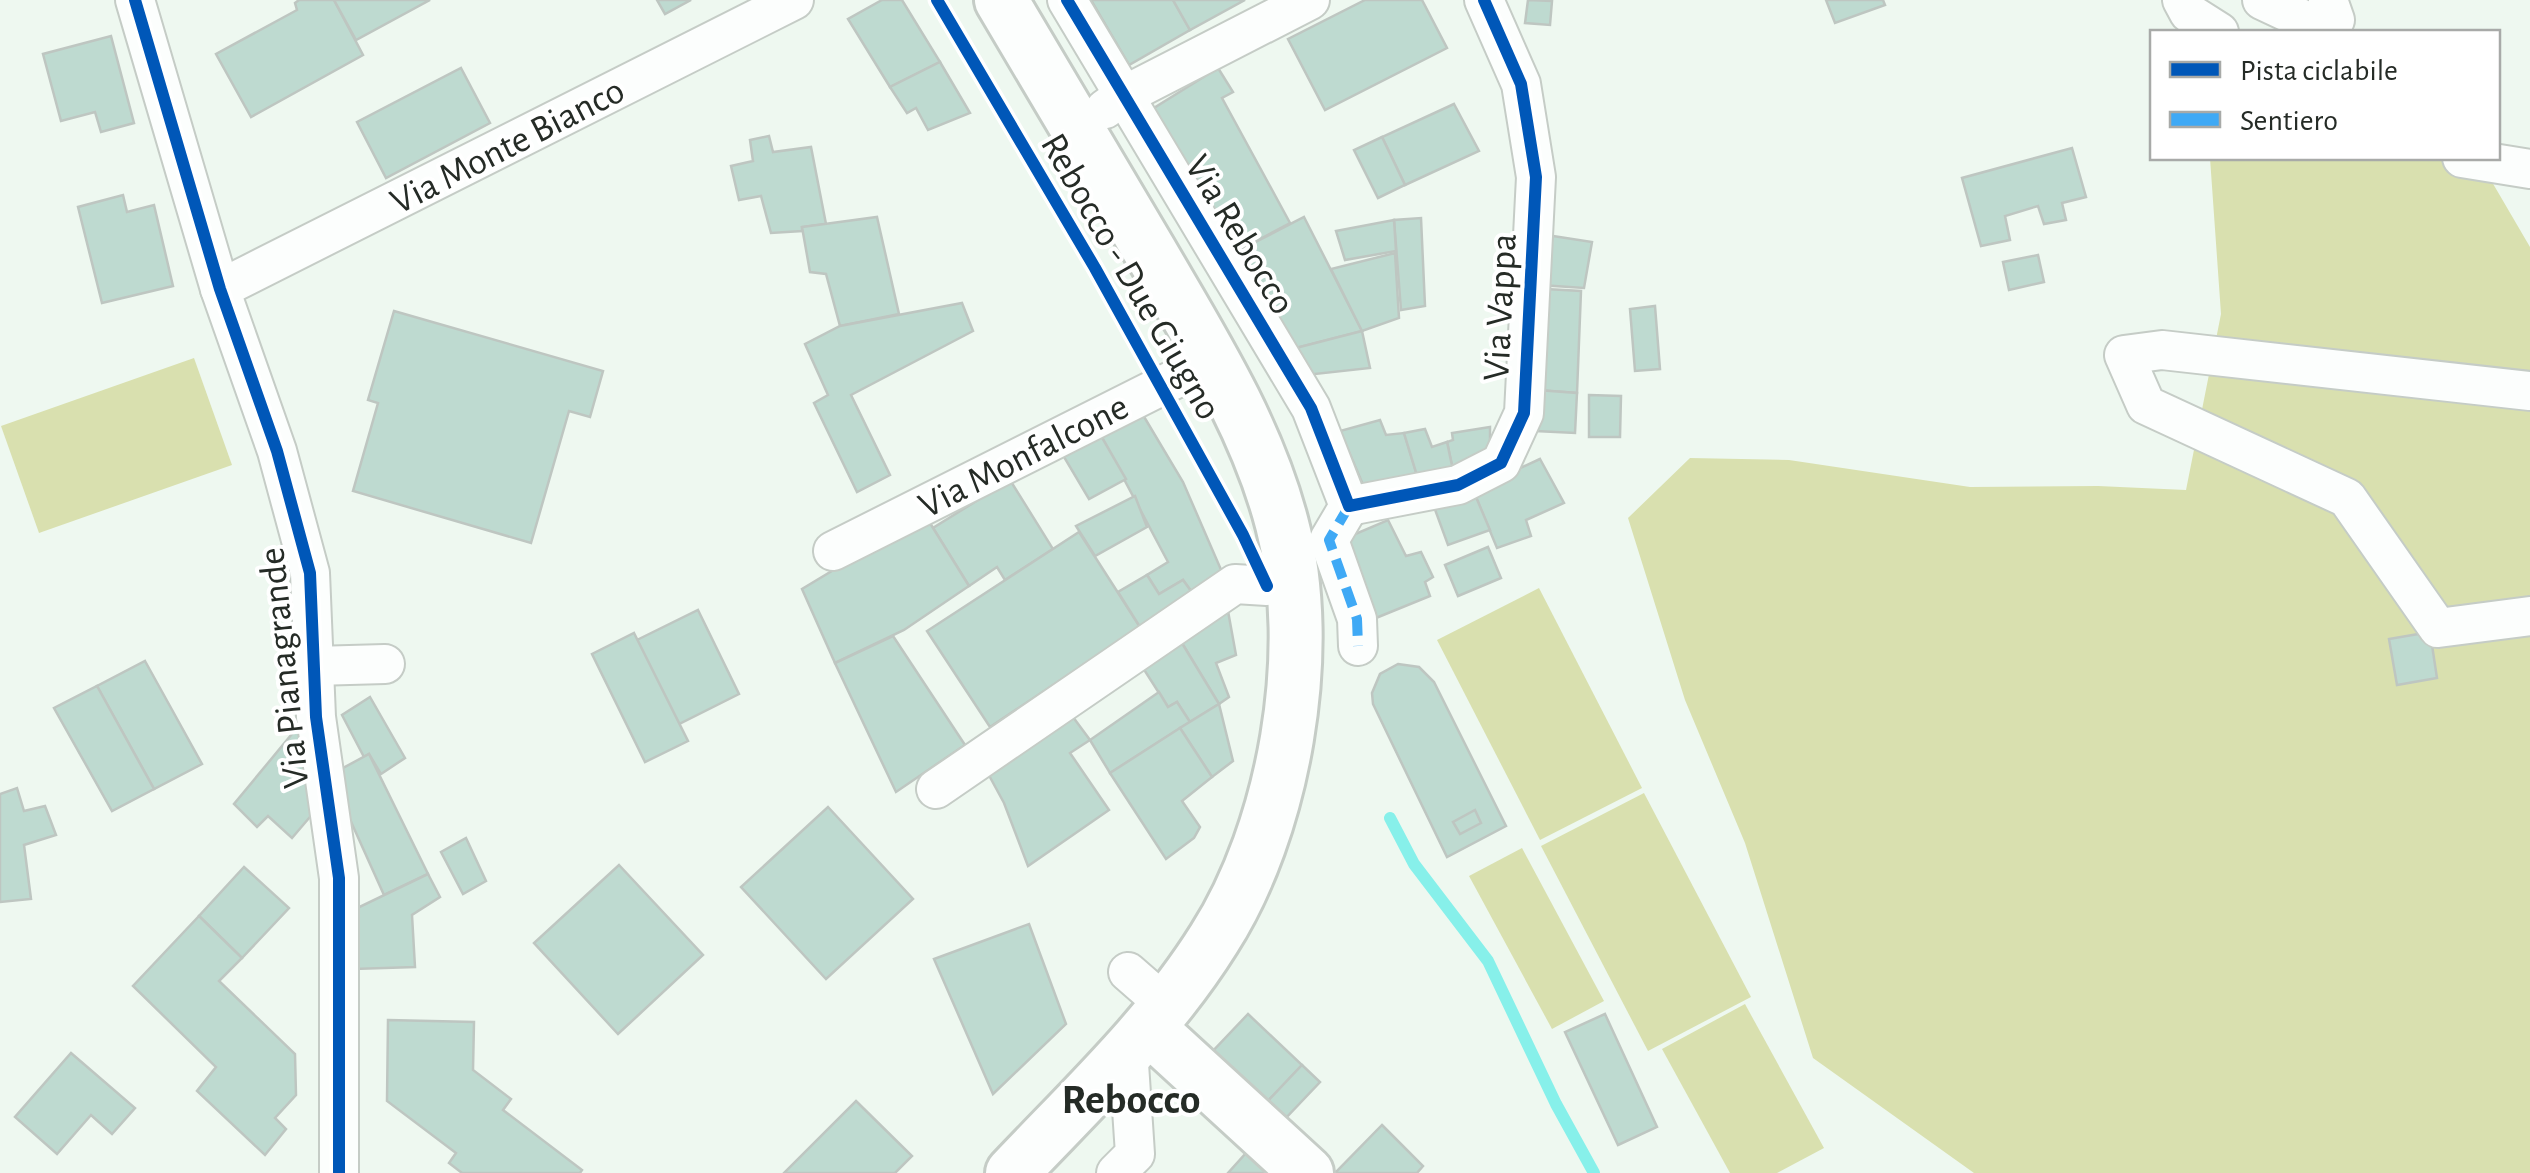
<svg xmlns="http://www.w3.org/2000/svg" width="2530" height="1173" font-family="'Alegreya Sans',sans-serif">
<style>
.green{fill:#d9e0af}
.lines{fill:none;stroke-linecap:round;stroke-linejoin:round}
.stream{stroke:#87f0ea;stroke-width:12}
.building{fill:#bedad0;stroke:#bec6c1;stroke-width:2.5}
.street-casing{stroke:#c5ccc6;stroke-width:42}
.secondary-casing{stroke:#c5ccc6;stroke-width:58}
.street{stroke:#fcfefd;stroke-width:38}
.secondary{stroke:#fcfefd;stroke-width:52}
.quiet{stroke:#3fa9f5;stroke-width:10;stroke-dasharray:20 10;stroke-linecap:butt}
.cycleway-casing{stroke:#fff;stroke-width:19}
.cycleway{stroke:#0057b8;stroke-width:12}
.labels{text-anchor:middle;stroke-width:8;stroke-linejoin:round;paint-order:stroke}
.street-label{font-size:38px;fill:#252b26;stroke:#fff}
.quarter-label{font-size:42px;font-weight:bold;fill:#252b26;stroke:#fff}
</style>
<rect width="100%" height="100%" fill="#eef8f0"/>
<g class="green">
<path d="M2210,158h268l52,89v926h-556l-161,-115 -68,-215 -60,-143 -57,-182 62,-60 99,2 181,27 128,-1 88,4 35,-176z"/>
<path d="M194,358l38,107 -193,68 -38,-107z"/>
<path d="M1539,588l103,200 -102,52 -103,-200z"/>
<path d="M1644,793l107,204 -103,54 -107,-205z"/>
<path d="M1522,848l82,153 -52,28 -83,-153z"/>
<path d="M1745,1004l79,144 -47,25h-47l-68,-124z"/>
</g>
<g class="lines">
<path class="stream" d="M1390,818l24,46 74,97 68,143 38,69"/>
</g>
<g class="building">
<path d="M299,0h35l29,55 -112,62 -35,-63 81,-44 -2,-7z"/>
<path d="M334,0h96l-74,40z"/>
<path d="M657,0h34l-26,14z"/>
<path d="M882,0h20l38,62 -50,25 -42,-68z"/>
<path d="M1091,0h82l17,30 -61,35z"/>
<path d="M1173,0h72l-55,30z"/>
<path d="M1365,0h57l25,48 -122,62 -37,-71z"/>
<path d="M1528,0l24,1 -2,24 -25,-2z"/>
<path d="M1826,0h57l2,5 -50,18z"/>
<path d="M111,36l23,87 -33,9 -6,-20 -34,9 -18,-67z"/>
<path d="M940,62l30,51 -42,17 -12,-22 -9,5 -17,-26z"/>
<path d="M461,68l29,55 -104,55 -29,-56z"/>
<path d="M1218,68l15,24 -11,6 68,125 -54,29 -82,-144z"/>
<path d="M1454,104l25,47 -74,34 -23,-48z"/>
<path d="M769,136l4,16 38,-5 15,77 -24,3v4l-31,2 -10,-37 -22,4 -8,-34 22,-5 -3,-21z"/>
<path d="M1382,137l23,48 -27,13 -24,-48z"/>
<path d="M2072,148l14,49 -24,6 4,17 -22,4 -6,-18 -33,10 5,24 -29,6 -19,-68z"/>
<path d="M123,195l4,17 27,-7 19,81 -71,17 -24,-96z"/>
<path d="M877,217l22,97 -59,12 -14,-52 -16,-2 -8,-45z"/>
<path d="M1304,217l58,114 -70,18 -56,-97z"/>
<path d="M1421,218l4,88 -24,4 -7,-90z"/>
<path d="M1394,220l2,31 -51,9 -9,-29z"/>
<path d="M1553,236l39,6 -8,46 -44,-3z"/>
<path d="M1395,253l4,65 -37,13 -31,-62z"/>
<path d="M2038,255l6,27 -35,8 -6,-28z"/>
<path d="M1546,289l35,2 -4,102 -40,-3z"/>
<path d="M962,303l11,28 -122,64 39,80 -33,17 -43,-89 14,-8 -23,-51 35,-18z"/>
<path d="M1655,306l5,63 -25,2 -5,-62z"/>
<path d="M394,311l209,60 -13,46 -21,-6 -38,132 -178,-52 25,-88 -10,-3z"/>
<path d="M1362,331l8,37 -64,7 -14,-26z"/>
<path d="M1537,390l40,3 -2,40 -39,-2z"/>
<path d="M1589,395l32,1 -1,41h-31z"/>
<path d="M1140,410l43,72 39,90 -31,19 -8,-11 -24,14 -12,-19 21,-13 -68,-128z"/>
<path d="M1380,420l6,15 18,-2 15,49 -55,5 -24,-56z"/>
<path d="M1490,427v27l-36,21 -7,-33 6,-2 -1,-7z"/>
<path d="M1425,429l7,18 15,-5 7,33 -35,7 -15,-49z"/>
<path d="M1100,434l26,45 -37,20 -25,-42z"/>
<path d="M1540,459l24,44 -38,17 5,16 -34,12 -24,-58z"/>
<path d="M1010,480l43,69 -48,31 -8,-13 -28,19 -36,-58z"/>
<path d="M1473,490l17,40 -42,15 -15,-41z"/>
<path d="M1135,496l12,31 -52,29 -19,-30z"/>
<path d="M925,515l44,71 -65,44 -69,33 -33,-74z"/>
<path d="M1388,520l18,36 15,-4 12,25 -8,5 5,14 -59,24 -32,-79z"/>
<path d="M1079,532l61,95 -150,100 -63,-96z"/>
<path d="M1488,547l13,31 -43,18 -13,-31z"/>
<path d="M1147,575l12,19 24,-14 8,11 -51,36 -22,-35z"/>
<path d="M1226,600l10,55 -20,8 13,34 -10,7 -45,-74z"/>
<path d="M698,610l41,84 -60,30 -42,-84z"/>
<path d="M1174,630l45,74 -29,18 -13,-20 -9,5 -34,-53z"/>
<path d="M2430,632l7,46 -40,7 -8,-46z"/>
<path d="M634,633l54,108 -43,21 -53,-108z"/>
<path d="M893,636l72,109 -69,47 -61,-129z"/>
<path d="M145,661l57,103 -48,25 -57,-103z"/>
<path d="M1398,664l21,3 15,15 72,144 -59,31 -74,-153 -1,-11 8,-19z"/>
<path d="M97,686l57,103 -42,22 -58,-103z"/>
<path d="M1159,692l9,15 9,-5 13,20 -80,51 -20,-33z"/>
<path d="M370,697l35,61 -24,16 -12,-20 -5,3 -22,-42z"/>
<path d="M1219,704l14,57 -21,16 -32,-49z"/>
<path d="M1070,713l20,27 -20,13 39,57 -81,56 -24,-63 -19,-35z"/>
<path d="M306,717l15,87 -29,34 -24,-22 -11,11 -23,-23z"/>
<path d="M1180,728l32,49 -30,24 18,26 -6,11 -28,21 -56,-86z"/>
<path d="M369,754l59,120 -44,21 -54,-120z"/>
<path d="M17,788l7,23 21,-5 11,29 -32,10 7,54 -31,3v-108z"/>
<path d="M828,807l85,92 -87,80 -85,-92z"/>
<path d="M1475,810l6,13 -21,11 -7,-12z"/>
<path d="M466,838l20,43 -23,13 -22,-42z"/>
<path d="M619,865l84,90 -85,79 -84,-91z"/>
<path d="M244,867l45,41 -47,50 -43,-42z"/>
<path d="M428,874l12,23 -28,18 3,52 -61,2 -3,-58z"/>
<path d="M199,916l43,42 -23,23 76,73 1,41 -21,23 11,11 -21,26 -68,-64 19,-24 -83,-81z"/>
<path d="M1029,924l37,100 -73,70 -59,-135z"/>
<path d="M1248,1014l54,51 -37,39 -54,-51z"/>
<path d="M1605,1014l52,113 -39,18 -53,-113z"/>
<path d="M388,1020l86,2 -1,48 38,29 -8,11 79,60 -2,3h-118l-13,-10 7,-10 -69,-52z"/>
<path d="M71,1053l64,55 -23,26 -21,-19 -34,39 -42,-37z"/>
<path d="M1302,1065l18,17 -37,39 -18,-17z"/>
<path d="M856,1101l56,55 -17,17h-111z"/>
<path d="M1382,1125l41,41 -6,7h-82z"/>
<path d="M1246,1153l21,20h-39z"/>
</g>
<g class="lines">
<g class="street-casing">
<g id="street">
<path d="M135,0l85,289 57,162 33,122 6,144 23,161v295"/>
<path d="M1067,0l244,408 38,98"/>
<path d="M2182,0l7,13 30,19"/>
<path d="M2262,0l59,28 14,-8 -7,-20"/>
<path d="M1105,109l18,-13 187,-96"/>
<path d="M2462,158l68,11"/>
<path d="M220,289l574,-289"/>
<path d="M2530,391l-368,-41 -38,5 22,50 201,93 91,130 92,-12"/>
<path d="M1349,506l109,-21 43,-22 23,-50 12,-236 -15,-93 -37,-84"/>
<path d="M1349,506l-20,34 28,79 1,27"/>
<path d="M833,551l380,-191"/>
<path d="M314,666l71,-2"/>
<path d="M936,789l299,-205 32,2 26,-3"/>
<path d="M1128,972l39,34"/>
<path d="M1116,1173l19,-19 -7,-105"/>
</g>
</g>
<g class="secondary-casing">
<g id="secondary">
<path d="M1001,0c50,84 100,169 150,253 50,86 106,174 131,271 34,127 2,306 -68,415 -55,88 -131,159 -202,234"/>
<path d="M1150,1029l157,144"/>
</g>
</g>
<use href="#street" class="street"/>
<use href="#secondary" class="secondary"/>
<path class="quiet" d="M1349,506l-20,34 28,79 1,27"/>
<g class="cycleway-casing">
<g id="cycleway">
<path d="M135,0l85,289 57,162 33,122 6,144 23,161v295"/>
<path d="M937,0l158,268 148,267 24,51"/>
<path d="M1067,0l244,408 38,98 109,-21 43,-22 23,-50 12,-236 -15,-93 -37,-84"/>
</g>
</g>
<use href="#cycleway" class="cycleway"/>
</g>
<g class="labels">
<g class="street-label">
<text transform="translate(507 145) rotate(-27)" y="13">Via Monte Bianco</text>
<text transform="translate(1241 234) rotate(59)" y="13">Via Rebocco</text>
<text transform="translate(1132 276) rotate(60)" y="13">Rebocco - Due Giugno</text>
<text transform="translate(1499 307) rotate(-87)" y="13">Via Vappa</text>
<text transform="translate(1023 455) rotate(-27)" y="13">Via Monfalcone</text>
<text transform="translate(283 668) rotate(-96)" y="13">Via Pianagrande</text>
</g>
<g class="quarter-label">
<text x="1131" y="1113">Rebocco</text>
</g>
</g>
<rect x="2150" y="30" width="350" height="130" fill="#ffffff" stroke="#a8aaa8" stroke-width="2.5"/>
<rect x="2170" y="62" width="50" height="15" fill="#0057b8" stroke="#a8aaa8" stroke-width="2.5"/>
<text x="2240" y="80" font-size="30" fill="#252b26">Pista ciclabile</text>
<rect x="2170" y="112" width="50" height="15" fill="#3fa9f5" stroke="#a8aaa8" stroke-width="2.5"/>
<text x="2240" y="130" font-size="30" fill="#252b26">Sentiero</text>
</svg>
